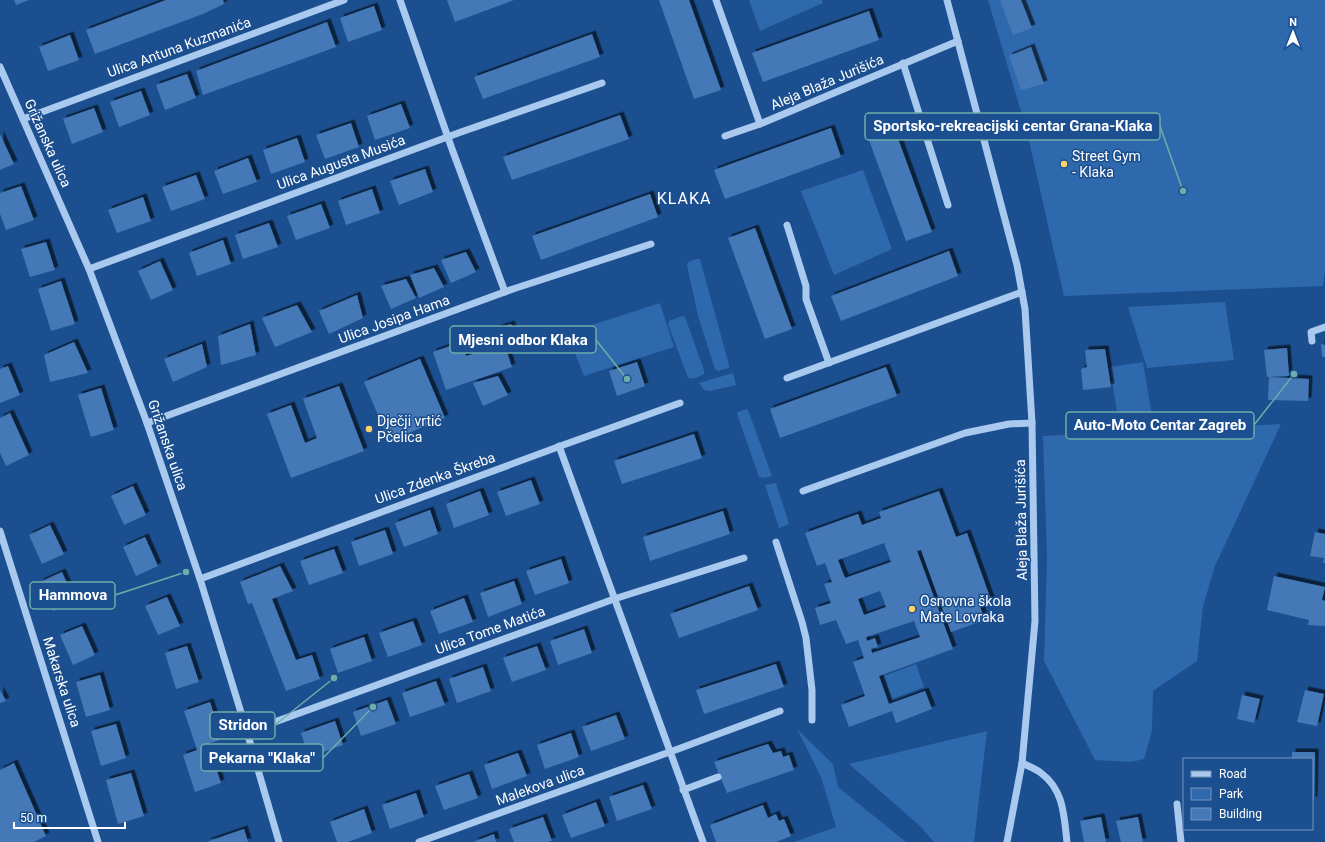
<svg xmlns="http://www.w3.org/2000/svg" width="1325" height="842" font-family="Roboto,sans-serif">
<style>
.green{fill:#2e69ad}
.building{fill:#4478b7;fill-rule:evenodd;filter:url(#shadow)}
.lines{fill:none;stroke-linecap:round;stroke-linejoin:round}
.minor{stroke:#a9c9ee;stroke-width:7}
.poi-dot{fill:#ffd166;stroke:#1b4f8f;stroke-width:1.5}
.labels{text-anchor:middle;stroke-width:3;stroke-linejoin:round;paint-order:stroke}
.street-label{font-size:14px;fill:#fff;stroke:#1b4f8f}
.poi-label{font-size:14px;fill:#fff;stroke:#1b4f8f;text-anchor:start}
.quarter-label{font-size:16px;letter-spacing:1px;fill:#fff;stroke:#1b4f8f}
.leader{fill:none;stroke:#6fada8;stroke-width:1.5}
.callout-dot{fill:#6fada8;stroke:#1b4f8f;stroke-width:1.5}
.callout{fill:#1b4f8f;stroke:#6fada8;stroke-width:1.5}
.callout-label{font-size:15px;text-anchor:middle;font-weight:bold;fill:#fff}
</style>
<defs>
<filter id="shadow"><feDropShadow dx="3.5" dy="-3.5" stdDeviation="0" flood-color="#0009"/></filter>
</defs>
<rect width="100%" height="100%" fill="#1b4f8f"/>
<g class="green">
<path d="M749,0h73l1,3 -63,28z"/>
<path d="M988,0h337v270l-2,16 -259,10 -37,-164z"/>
<path d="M863,170l29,79 -58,26 -33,-84z"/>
<path d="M696,259h4l29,106v3l-11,3 -3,-2 -17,-53 -11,-51 1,-3z"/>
<path d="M1225,302l9,58 -87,8 -19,-61z"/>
<path d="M660,303l14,44 -90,29 -17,-43z"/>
<path d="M682,316l3,1 19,53v4c-4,2 -11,6 -16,4l-20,-54 1,-3z"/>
<path d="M1143,362l10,60 -34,4 -9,-59z"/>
<path d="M733,373l3,12 -26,6 -6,-1 -5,-7z"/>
<path d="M746,409l2,1 24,66 -9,2 -4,-1 -22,-63 1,-2z"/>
<path d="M1281,424l-66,142 -12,40 -6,55 -44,30 -1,40 -8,28 -13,3 -36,-2 -51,-99 3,-104 -4,-121z"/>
<path d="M776,483l13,41 -10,4 -14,-43z"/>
<path d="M916,664l8,23 -32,12 -8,-23z"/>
<path d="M797,729l36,35 5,23 68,55h-112l42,-15 -15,-50z"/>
<path d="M987,731l-13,111h-40l-14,-16 -71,-62z"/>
</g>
<g class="building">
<path d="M14,0h15l-13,5z"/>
<path d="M166,0h57l1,4 -21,10 -108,40 -9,-24z"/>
<path d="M447,0h67l-59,22z"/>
<path d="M659,0h30l32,90 -27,9z"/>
<path d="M1000,0h21l11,28 -19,7z"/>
<path d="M374,6l8,24 -34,12 -8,-24z"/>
<path d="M869,11l10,29 -116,42 -11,-29z"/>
<path d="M327,22l9,25 -133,48 -7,-24z"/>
<path d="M592,34l8,23 -117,42 -9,-22z"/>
<path d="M70,35l9,25 -31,11 -9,-24z"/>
<path d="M1031,47l13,37 -23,6 -12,-34z"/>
<path d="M187,74l9,24 -31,12 -9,-25z"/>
<path d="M141,91l9,24 -31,12 -9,-25z"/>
<path d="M401,104l9,24 -35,12 -8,-24z"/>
<path d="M94,108l9,24 -31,12 -9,-25z"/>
<path d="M620,115l9,24 -117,41 -9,-23z"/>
<path d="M892,122l40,110 -26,9 -40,-109z"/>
<path d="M351,123l8,24 -34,12 -9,-24z"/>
<path d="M831,128l10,29 -116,42 -11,-29z"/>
<path d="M0,134l14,30 -14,6z"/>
<path d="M297,138l8,24 -34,12 -8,-24z"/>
<path d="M248,158l9,24 -34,12 -9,-23z"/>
<path d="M425,169l8,23 -34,13 -9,-24z"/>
<path d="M196,175l9,24 -34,12 -9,-24z"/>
<path d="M21,186l13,34 -28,10 -6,-16v-21z"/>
<path d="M372,189l8,24 -34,12 -8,-24z"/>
<path d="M650,194l8,23 -117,43 -9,-24z"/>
<path d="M143,197l8,24 -34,12 -9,-23z"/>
<path d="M321,204l9,24 -34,12 -9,-24z"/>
<path d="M269,223l9,24 -35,12 -8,-24z"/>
<path d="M755,228l37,101 -27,10 -37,-101z"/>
<path d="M223,240l8,24 -34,12 -8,-23z"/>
<path d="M46,242l9,28 -25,7 -9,-28z"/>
<path d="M949,251l9,25 -117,45 -10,-25z"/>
<path d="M466,252l10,20 -25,11 -10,-23z"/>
<path d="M160,261l13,29 -22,10 -13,-29z"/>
<path d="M434,268l10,19 -25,11 -9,-23z"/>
<path d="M406,279l10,19 -25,11 -10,-23z"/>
<path d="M61,281l14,43 -24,7 -13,-42z"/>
<path d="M357,295l6,23 -34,16 -10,-23z"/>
<path d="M297,305l15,27 -37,15 -13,-29z"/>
<path d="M250,324l6,31 -35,10 -3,-29z"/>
<path d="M511,324l6,17 -12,5 7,21 -66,23 -13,-38 28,-10 5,14 7,-2 -3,-8 19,-6 -2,-8z"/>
<path d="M74,342l14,31 -38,9 -6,-27z"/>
<path d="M202,344l5,23 -34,15 -9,-23z"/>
<path d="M1321,344l4,1v12h-3z"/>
<path d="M1287,348l2,28 -22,1 -3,-27z"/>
<path d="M1105,349l6,38 -28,3 -2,-21 6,-2 -2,-17z"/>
<path d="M420,359l25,59 -56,23 -25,-59z"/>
<path d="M637,362l8,24 -28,10 -8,-25z"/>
<path d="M8,366l12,29 -20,8v-34z"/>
<path d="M886,367l11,29 -117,42 -10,-29z"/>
<path d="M498,376l10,19 -25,11 -10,-23z"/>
<path d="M1269,377l40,2 -1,22 -40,-1z"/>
<path d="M339,386l25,65 -73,27 -24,-64 24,-9 14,38 12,-5 -14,-39z"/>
<path d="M101,388l13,42 -23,7 -13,-42z"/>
<path d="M10,413l19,42 -23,11 -6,-13v-35z"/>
<path d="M694,434l8,24 -80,26 -8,-23z"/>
<path d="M531,480l9,24 -34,12 -9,-24z"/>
<path d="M133,486l13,29 -22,10 -13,-29z"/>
<path d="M480,491l9,24 -35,13 -8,-24z"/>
<path d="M939,491l17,46 11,-4 24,67 -12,4 6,16 -34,12 -30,-82 -4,1 36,98 -74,27 10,28 36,-13 7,18 -36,14 -4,-12 -43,16 -8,-22 24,-9 -12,-34 11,-4 -6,-18 -12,4 -10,-24 -16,5 -5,-17 16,-5 -7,-19 8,-2 -7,-19 -8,3 -12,-33 53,-19 4,11 19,-7 -2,-6zM884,543l7,19 -46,16 -7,-18zM880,591l6,16 -22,8 -6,-16zM914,621l6,16 -48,16 -1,-4 7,-2 -3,-9 -8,3 -1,-4z"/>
<path d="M430,510l8,24 -34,13 -9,-24z"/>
<path d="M723,511l7,23 -80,27 -7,-24z"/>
<path d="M50,525l14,29 -22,10 -13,-29z"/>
<path d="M385,530l8,24 -34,12 -8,-24z"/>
<path d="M1315,532l10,2v29h-2l1,-5 -14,-2z"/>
<path d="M145,537l13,29 -22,10 -13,-29z"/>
<path d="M334,549l9,24 -34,12 -9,-24z"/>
<path d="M561,559l8,24 -34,12 -9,-24z"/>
<path d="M280,566l13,25 -21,8 24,61 16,-5 8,24 -34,12 -34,-88 -4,1 -8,-22z"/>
<path d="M62,572l13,29 -22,10 -13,-29z"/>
<path d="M1274,576l51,11 -3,13 3,1v25l-17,-1 1,-5 -42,-10z"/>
<path d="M514,581l8,23 -34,13 -8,-24z"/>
<path d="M749,586l9,24 -79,28 -9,-24z"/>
<path d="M167,597l13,29 -22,9 -13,-29z"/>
<path d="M464,598l9,24 -34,12 -9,-23z"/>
<path d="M413,621l9,24 -34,12 -9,-24z"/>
<path d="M82,626l13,29 -22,10 -13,-30z"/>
<path d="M584,629l8,24 -34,12 -8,-24z"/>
<path d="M364,637l8,24 -34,12 -8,-24z"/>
<path d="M187,646l12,36 -23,7 -11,-36z"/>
<path d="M537,646l9,24 -34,12 -9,-24z"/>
<path d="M776,664l8,23 -80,27 -8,-24z"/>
<path d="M483,667l8,24 -34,12 -8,-24z"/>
<path d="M100,675l10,35 -24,7 -10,-35z"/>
<path d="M436,681l9,24 -35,12 -8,-24z"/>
<path d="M0,690l6,11 -6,2z"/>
<path d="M1305,690l19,4 -7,32 -20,-4z"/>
<path d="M1242,695l18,4 -6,24 -17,-4z"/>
<path d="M387,700l9,24 -35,12 -8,-24z"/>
<path d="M210,702l12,37 -14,5 13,39 -26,9 -12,-37 14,-5 -13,-39z"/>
<path d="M616,715l9,24 -34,12 -9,-24z"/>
<path d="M335,721l8,24 -34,12 -8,-24z"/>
<path d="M116,724l10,34 -25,8 -10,-35z"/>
<path d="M571,733l8,24 -34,12 -8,-24z"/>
<path d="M768,744l5,9 8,-2 2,6 6,-2 5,15 -67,23 -13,-31z"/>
<path d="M1292,752h23l-1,48h-2v-41h-20z"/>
<path d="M518,753l9,23 -35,13 -8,-24z"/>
<path d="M14,763l32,73 -12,6h-34v-72z"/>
<path d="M131,773l13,43 -26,8 -12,-44z"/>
<path d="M469,774l9,24 -34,12 -9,-24z"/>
<path d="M643,785l9,24 -35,12 -8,-24z"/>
<path d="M416,793l8,24 -34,12 -8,-24z"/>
<path d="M596,802l9,24 -34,12 -9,-23z"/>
<path d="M763,805l5,13 8,-4 3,7 5,-2 7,17 -15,6h-60l-6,-17z"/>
<path d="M364,809l8,24 -24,9h-11l-7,-20z"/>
<path d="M543,817l9,24 -5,1h-33l-5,-13z"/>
<path d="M1101,817l5,25h-22l-4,-21z"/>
<path d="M1138,817l5,25h-22l-5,-21z"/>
<path d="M244,829l4,13h-42z"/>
<path d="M494,834l2,8h-23z"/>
</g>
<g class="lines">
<g class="minor">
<path d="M400,0l52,149 53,143"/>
<path d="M716,0l44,124"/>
<path d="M947,0l70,265 8,44 7,114 3,198 -13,142 -15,79"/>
<path d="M903,63l45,142"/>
<path d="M0,67l89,202 58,154 53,156 47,153 32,110"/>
<path d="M23,119l321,-119"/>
<path d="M725,136l35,-12 198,-83"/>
<path d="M787,225l19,61v13l23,64"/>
<path d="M89,269l372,-137 141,-49"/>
<path d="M1312,341l-1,-9 14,-5"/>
<path d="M787,378l235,-86"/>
<path d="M147,423l366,-134 138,-45"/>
<path d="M559,446l144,396"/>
<path d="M803,491l162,-58 44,-9 23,-1"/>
<path d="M0,531l98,311"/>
<path d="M776,542l26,80 4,16 6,52v30"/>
<path d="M200,579l366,-135 114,-41"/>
<path d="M247,732l367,-133 130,-41"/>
<path d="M1022,763c6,3 14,6 19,10 23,17 23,43 26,69"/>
<path d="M683,790l35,-13"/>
<path d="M1177,804l4,38"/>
<path d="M419,842l259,-93 102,-38"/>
</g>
</g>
<g class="poi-dot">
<circle cx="1064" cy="164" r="4"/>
<circle cx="369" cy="429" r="4"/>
<circle cx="912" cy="609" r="4"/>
</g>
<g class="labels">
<g class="street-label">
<text transform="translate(179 47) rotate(-20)" y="5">Ulica Antuna Kuzmanića</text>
<text transform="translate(827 82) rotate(-23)" y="5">Aleja Blaža Jurišića</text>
<text transform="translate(48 143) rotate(66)" y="5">Grižanska ulica</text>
<text transform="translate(341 162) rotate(-20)" y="5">Ulica Augusta Musića</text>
<text transform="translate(394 319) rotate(-20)" y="5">Ulica Josipa Hama</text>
<text transform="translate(168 445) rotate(71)" y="5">Grižanska ulica</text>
<text transform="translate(435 478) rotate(-20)" y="5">Ulica Zdenka Škreba</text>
<text transform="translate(1021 520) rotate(-91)" y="5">Aleja Blaža Jurišića</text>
<text transform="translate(490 630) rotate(-20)" y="5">Ulica Tome Matića</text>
<text transform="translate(62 682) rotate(72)" y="5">Makarska ulica</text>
<text transform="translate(540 785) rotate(-20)" y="5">Malekova ulica</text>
</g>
<g class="poi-label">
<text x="1072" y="161">Street Gym<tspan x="1072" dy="16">- Klaka</tspan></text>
<text x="377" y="426">Dječji vrtić<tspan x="377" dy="16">Pčelica</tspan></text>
<text x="920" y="606">Osnovna škola<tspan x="920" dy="16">Mate Lovraka</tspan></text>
</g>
<g class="quarter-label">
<text x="684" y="204">KLAKA</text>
</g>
</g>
<path class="leader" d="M1183 191L1160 126M627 379L596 340M1294 374L1254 425M186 572L115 595M334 678L275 725M373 707L323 758"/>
<g class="callout-dot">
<circle cx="1183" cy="191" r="4"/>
<circle cx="627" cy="379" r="4"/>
<circle cx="1294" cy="374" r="4"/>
<circle cx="186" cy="572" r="4"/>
<circle cx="334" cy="678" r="4"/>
<circle cx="373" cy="707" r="4"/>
</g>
<g class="callout">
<rect x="865" y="113" width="295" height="27" rx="4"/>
<rect x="450" y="326" width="146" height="27" rx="4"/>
<rect x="1066" y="412" width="188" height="27" rx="4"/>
<rect x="30" y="582" width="85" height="27" rx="4"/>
<rect x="210" y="712" width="65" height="27" rx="4"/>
<rect x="201" y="744" width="122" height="27" rx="4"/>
</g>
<g class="callout-label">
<text x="1013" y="131">Sportsko-rekreacijski centar Grana-Klaka</text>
<text x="523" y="345">Mjesni odbor Klaka</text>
<text x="1160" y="430">Auto-Moto Centar Zagreb</text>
<text x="73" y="600">Hammova</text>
<text x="243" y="730">Stridon</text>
<text x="262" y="763">Pekarna "Klaka"</text>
</g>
<rect x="1183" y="758" width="130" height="72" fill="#1b4f8f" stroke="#7695bc"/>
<rect x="1191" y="771" width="20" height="6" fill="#a9c9ee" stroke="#7695bc"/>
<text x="1219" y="778" font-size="12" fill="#ffffff">Road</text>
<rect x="1191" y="788" width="20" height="12" fill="#2e69ad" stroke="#7695bc"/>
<text x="1219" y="798" font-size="12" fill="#ffffff">Park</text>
<rect x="1191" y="808" width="20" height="12" fill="#4478b7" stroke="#7695bc"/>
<text x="1219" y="818" font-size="12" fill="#ffffff">Building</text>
<g transform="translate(1293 32)" stroke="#1b4f8f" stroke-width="3" paint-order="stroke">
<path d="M0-3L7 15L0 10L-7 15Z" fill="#ffffff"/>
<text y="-6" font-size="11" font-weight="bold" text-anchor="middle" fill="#ffffff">N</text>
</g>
<path d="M14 822v6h111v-6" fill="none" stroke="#ffffff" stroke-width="2"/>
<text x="20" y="822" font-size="12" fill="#ffffff" stroke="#1b4f8f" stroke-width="3" paint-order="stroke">50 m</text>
</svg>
